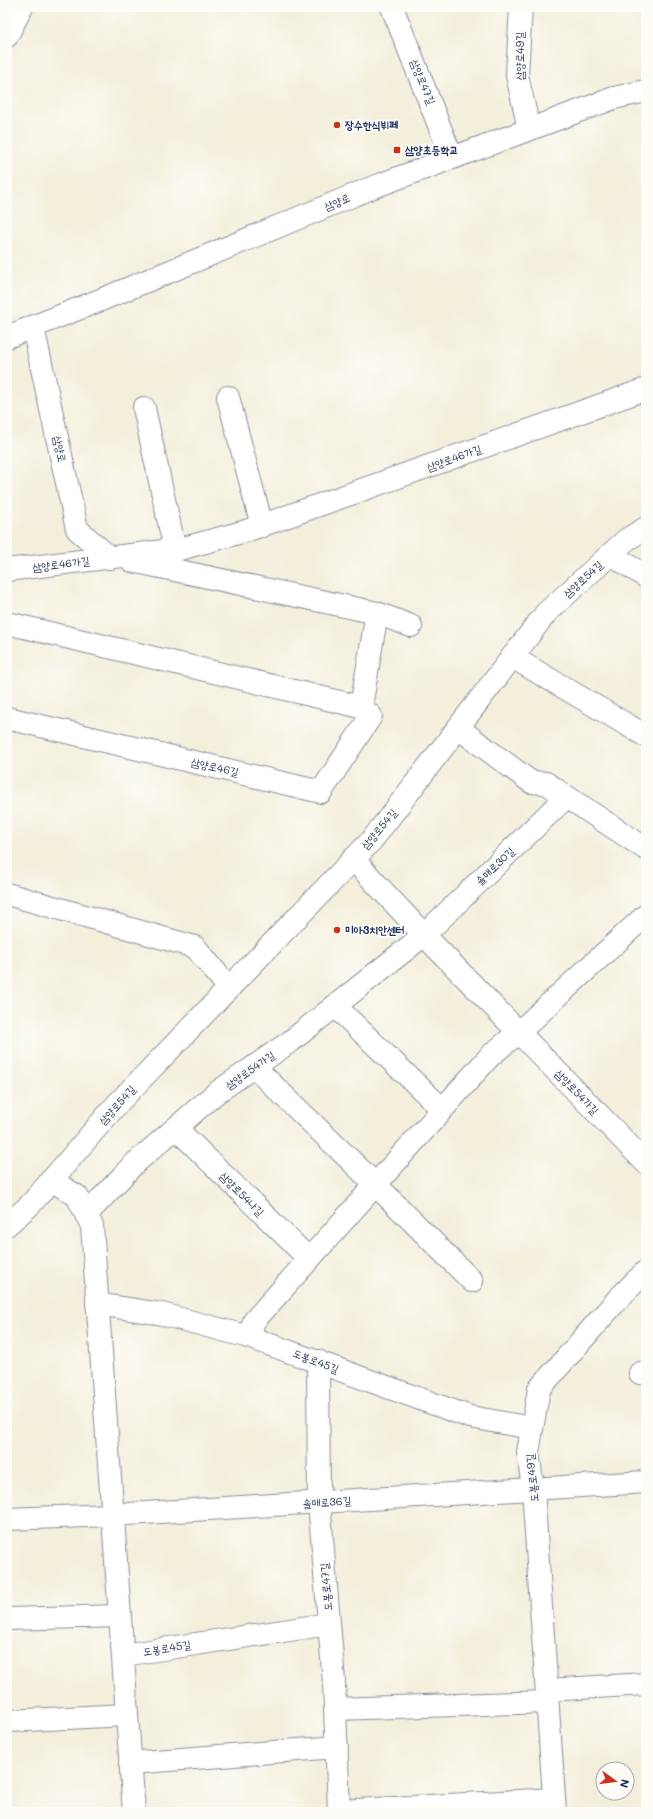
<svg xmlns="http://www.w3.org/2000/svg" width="653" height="1819" font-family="Mali,'Poor Story',sans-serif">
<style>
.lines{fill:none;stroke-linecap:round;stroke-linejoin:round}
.minor-casing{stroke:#878f9c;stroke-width:24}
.secondary-casing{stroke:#878f9c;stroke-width:24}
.minor{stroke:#fff;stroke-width:22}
.secondary{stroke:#fff;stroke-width:22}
.poi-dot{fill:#c8321e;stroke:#fdfcf7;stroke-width:1.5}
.labels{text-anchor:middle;stroke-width:4;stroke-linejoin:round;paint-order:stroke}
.street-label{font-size:11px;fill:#1b2f5e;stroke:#fdfcf7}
.poi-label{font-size:11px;font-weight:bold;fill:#1b2f5e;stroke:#fdfcf7;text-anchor:start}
</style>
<rect width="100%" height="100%" fill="#fdfcf7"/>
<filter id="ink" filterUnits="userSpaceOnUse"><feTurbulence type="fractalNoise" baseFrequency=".025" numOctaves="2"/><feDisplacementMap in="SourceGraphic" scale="8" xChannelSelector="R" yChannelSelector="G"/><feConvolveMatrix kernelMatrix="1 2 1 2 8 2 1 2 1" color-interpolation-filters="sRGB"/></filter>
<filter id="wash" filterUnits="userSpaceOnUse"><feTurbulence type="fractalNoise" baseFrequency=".012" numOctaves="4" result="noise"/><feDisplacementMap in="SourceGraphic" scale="16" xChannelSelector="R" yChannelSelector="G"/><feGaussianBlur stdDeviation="0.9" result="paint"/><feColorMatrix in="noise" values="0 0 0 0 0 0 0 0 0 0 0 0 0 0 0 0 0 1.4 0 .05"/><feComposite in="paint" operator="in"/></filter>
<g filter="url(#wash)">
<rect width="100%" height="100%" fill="#f3efdb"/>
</g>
<g filter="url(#ink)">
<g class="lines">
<g class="minor-casing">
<g id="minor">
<path d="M392,7l60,151"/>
<path d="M521,7l-4,68 12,54"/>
<path d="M7,36l15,-29"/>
<path d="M33,327l44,202 33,29"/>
<path d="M228,397l34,129"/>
<path d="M144,408l31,142"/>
<path d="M611,554l35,23"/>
<path d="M132,561l245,52 34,13"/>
<path d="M7,570l173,-21 66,-18 400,-142"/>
<path d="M7,623l354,84 10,9 -50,76 -314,-74"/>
<path d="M512,657l134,79"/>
<path d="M361,707l16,-94"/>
<path d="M458,728l73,54 15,1 100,66"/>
<path d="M353,859l71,76 222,228"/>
<path d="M7,894l188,53 34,41"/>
<path d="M335,1006l107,103"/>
<path d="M254,1067l121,117 97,97"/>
<path d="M176,1128l133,131"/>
<path d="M51,1180l26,16 15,30 42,586"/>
<path d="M86,1215l47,-50 83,-72 75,-52 133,-106 142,-138"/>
<path d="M7,1225l23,-20 88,-102 254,-263 174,-227 80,-73 20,-12"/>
<path d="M97,1304l65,10 87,23 221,80 62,11"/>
<path d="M249,1337l5,-16 236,-265 29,-24 127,-117"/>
<path d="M318,1361l1,141 15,180 5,130"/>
<path d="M640,1373l6,-1"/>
<path d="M7,1519l105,-4 534,-33"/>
<path d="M7,1619l113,-3"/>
<path d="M123,1655l206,-31"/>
<path d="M547,1690l99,-6"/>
<path d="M335,1709l212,-7"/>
<path d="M7,1721l120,-6"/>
<path d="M130,1763l207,-16"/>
<path d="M339,1811l215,-12"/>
<path d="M555,1812l-22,-323 -5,-37 11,-63 78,-89 29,-29"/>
</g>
</g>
<g class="secondary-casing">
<path id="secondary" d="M7,337l96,-38 268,-111 243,-90 32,-7"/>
</g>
<use href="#minor" class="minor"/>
<use href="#secondary" class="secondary"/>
</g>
</g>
<g class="poi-dot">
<circle cx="337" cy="125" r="4"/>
<rect x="393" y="146" width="8" height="8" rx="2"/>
<circle cx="337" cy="930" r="4"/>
</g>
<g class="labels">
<g class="street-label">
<text transform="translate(520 56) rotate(-90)" y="4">삼양로49길</text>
<text transform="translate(423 82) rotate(68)" y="4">삼양로47길</text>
<text transform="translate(337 202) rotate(-23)" y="4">삼양로</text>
<text transform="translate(60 449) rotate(78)" y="4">삼양로</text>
<text transform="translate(454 458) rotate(-20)" y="4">삼양로46가길</text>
<text transform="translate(61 564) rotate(-7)" y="4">삼양로46가길</text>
<text transform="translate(583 579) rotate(-42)" y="4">삼양로54길</text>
<text transform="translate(215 767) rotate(13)" y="4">삼양로46길</text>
<text transform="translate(379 829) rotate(-50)" y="4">삼양로54길</text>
<text transform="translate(495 866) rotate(-44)" y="4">솔매로30길</text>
<text transform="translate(250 1070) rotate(-35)" y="4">삼양로54가길</text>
<text transform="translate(577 1092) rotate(46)" y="4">삼양로54가길</text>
<text transform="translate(117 1105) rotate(-48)" y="4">삼양로54길</text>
<text transform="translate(242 1194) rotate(45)" y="4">삼양로54나길</text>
<text transform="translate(316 1361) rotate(21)" y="4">도봉로45길</text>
<text transform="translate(532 1478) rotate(-96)" y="4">도봉로49길</text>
<text transform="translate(327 1502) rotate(-4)" y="4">솔매로36길</text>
<text transform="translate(326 1587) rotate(-95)" y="4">도봉로47길</text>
<text transform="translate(167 1648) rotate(-9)" y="4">도봉로45길</text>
</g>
<g class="poi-label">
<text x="345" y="129">장수한식뷔페</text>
<text x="405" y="154">삼양초등학교</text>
<text x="345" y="934">미아3치안센터</text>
</g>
</g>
<rect width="653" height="1819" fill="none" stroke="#fdfcf7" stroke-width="24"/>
<g transform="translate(615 1781) rotate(104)"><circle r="19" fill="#fdfcf7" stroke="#a3aaba"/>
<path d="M0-3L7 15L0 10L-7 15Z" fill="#c8321e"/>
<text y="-6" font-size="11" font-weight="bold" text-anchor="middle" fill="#1b2f5e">N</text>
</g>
</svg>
